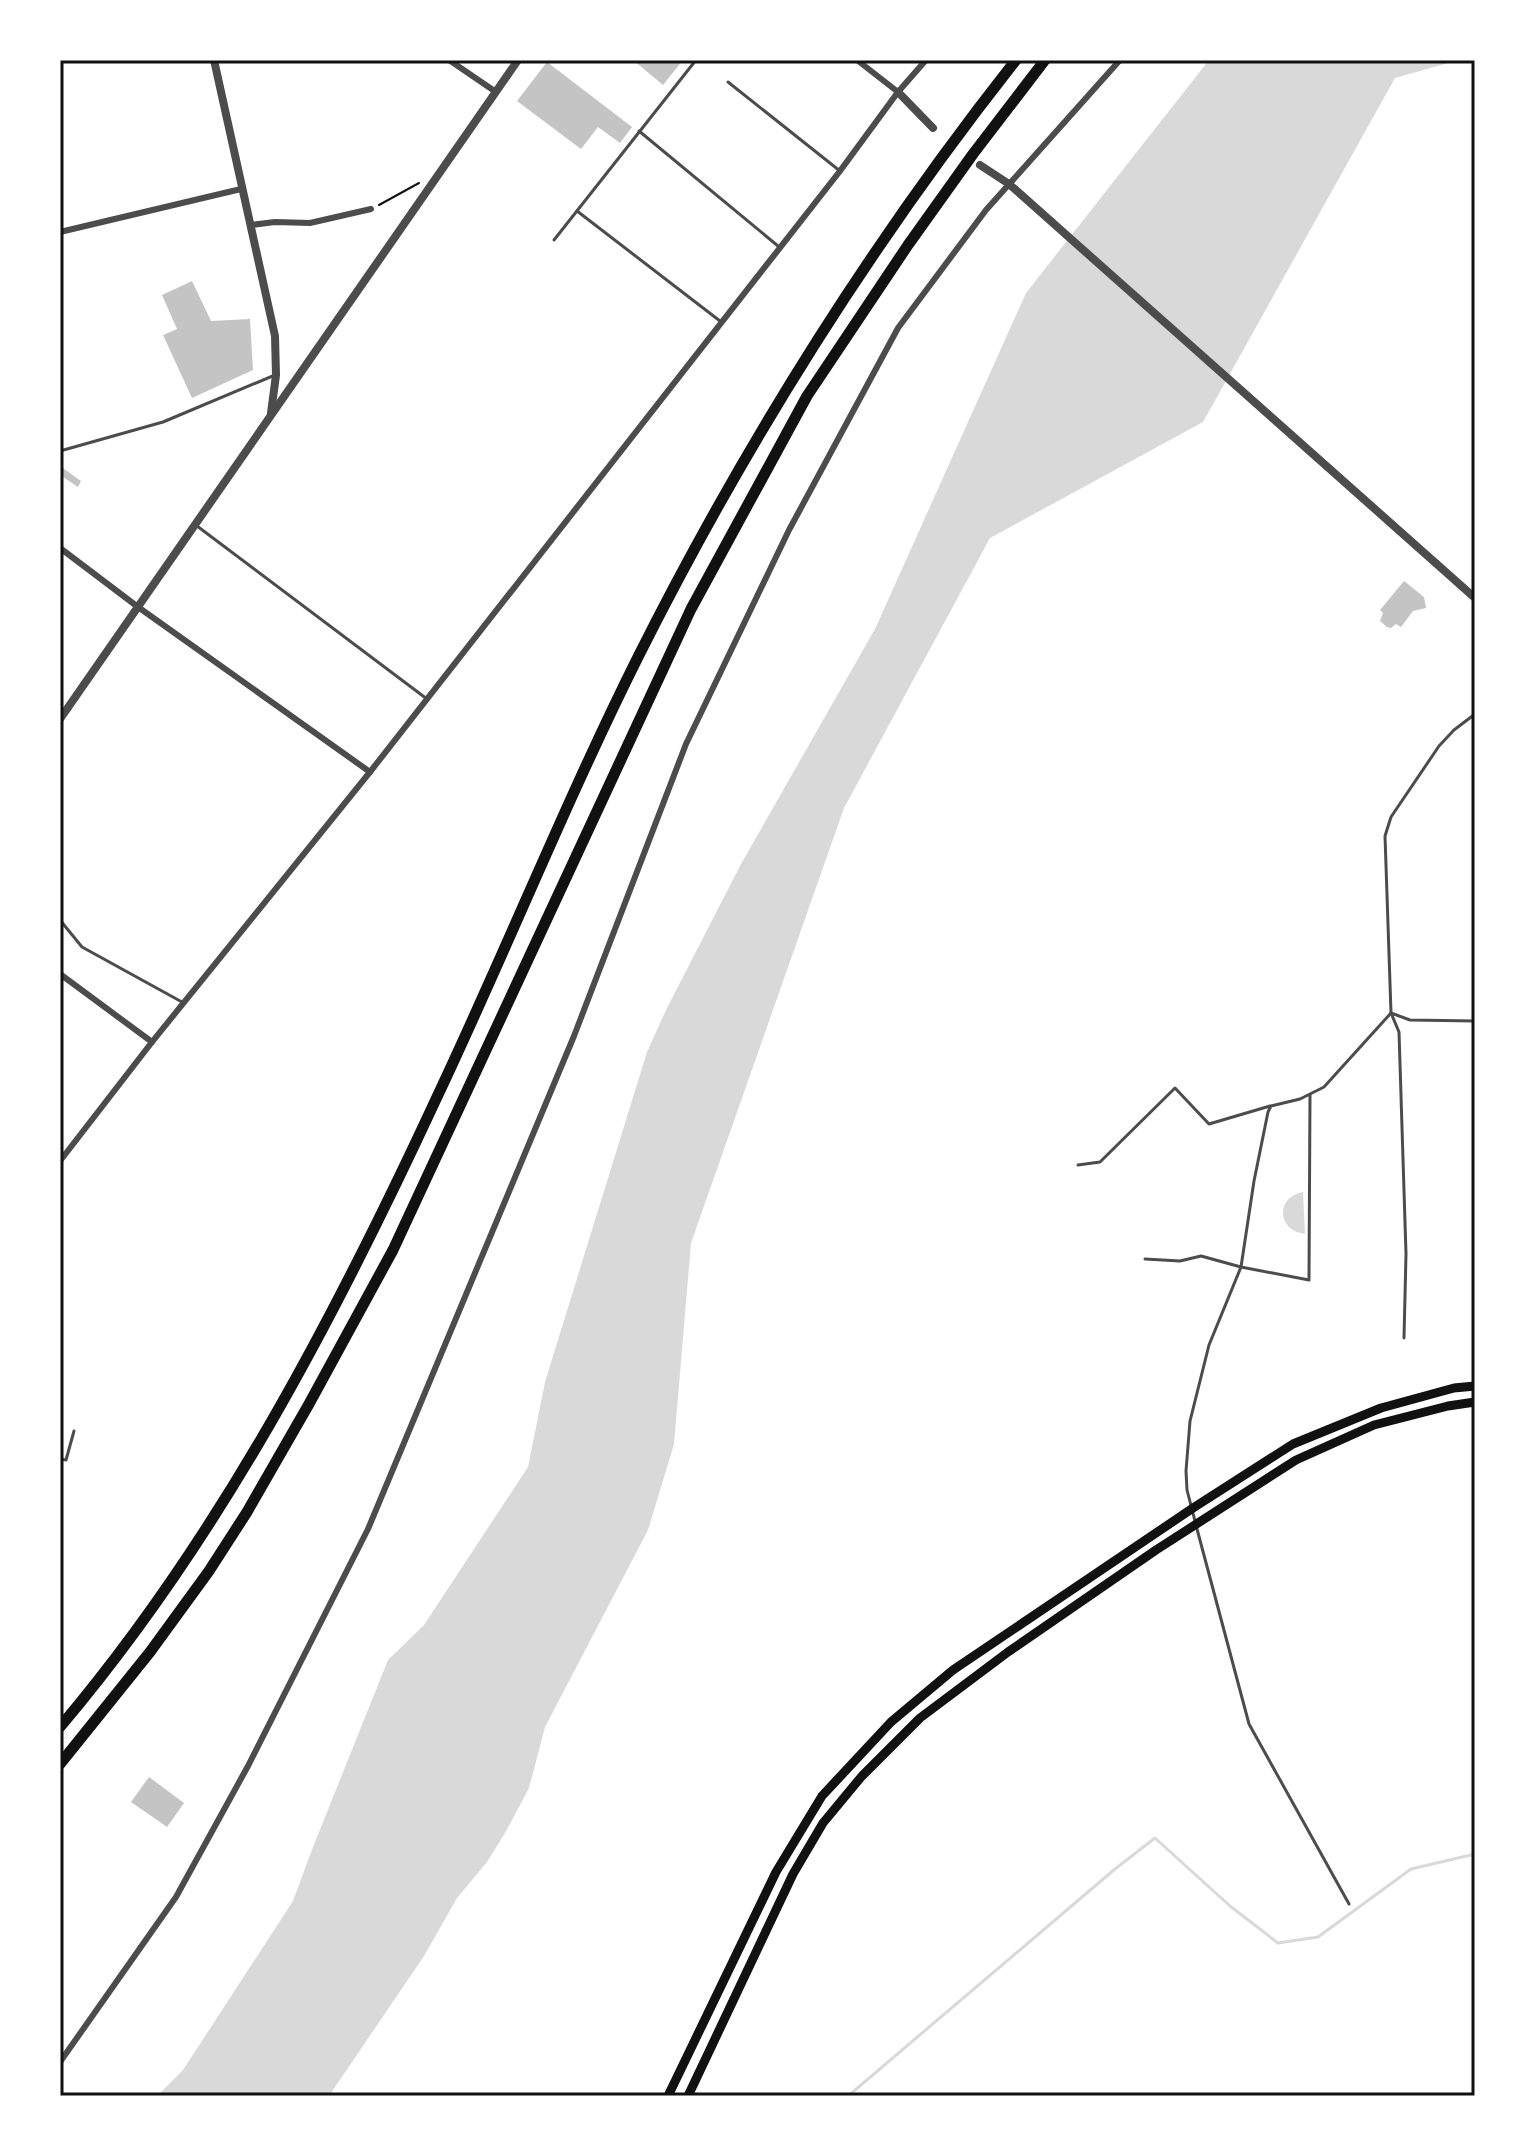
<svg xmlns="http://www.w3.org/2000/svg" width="1535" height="2156" font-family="Spectral,serif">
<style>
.water{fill:#d9d9d9}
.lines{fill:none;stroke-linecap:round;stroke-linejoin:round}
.stream{stroke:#d9d9d9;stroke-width:3}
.building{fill:#c4c4c4}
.path{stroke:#111;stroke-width:2}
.service{stroke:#4c4c4c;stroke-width:3}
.minor{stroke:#4c4c4c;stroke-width:6}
.tertiary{stroke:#4c4c4c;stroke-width:8}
.secondary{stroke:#111;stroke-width:9}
.motorway{stroke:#111;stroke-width:11}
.neatline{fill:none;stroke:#111;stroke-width:3}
</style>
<rect width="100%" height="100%" fill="#fff"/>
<g class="water">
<path d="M1209,60h250l-64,18 -192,344 -213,116 -146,270 -153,435 -17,201 -26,86 -103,197 -16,61 -24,45 -18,29 -30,36 -33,58 -95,140h-172l26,-26 110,-169 20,-54 75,-187 36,-35 104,-158 17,-85 102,-330 19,-42 75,-146 134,-235 151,-336z"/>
<path d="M1303,1192l2,42c-28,-3 -30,-37 -2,-42z"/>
</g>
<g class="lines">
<path class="stream" d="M848,2096l267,-227 40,-31 75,68 48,37 40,-6 93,-68 64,-15"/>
</g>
<g class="building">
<path d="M633,60h50l-20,25z"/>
<path d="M547,62l85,65 -12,16 -22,-16 -17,22 -64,-48z"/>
<path d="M192,281l19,40 39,-2 3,51 -61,28 -29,-63 14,-6 -15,-34z"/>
<path d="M60,466l21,15 -3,6 -18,-12z"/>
<path d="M1404,581l20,16 2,11 -13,3 -12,16 -5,-3 -5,4 -4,-1 -7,-6 3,-8 -3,-3z"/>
<path d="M149,1777l35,26 -17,24 -36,-25z"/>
</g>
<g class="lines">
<path class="path" d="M379,205l40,-22"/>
<g class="service">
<path d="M728,82l112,89"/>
<path d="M639,131l139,115"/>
<path d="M577,211l143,110"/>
<path d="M554,240l142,-180"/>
<path d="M60,451l103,-29 112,-47"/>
<path d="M197,526l230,173"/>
<path d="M60,920l22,27 100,55"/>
<path d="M1078,1165l22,-3 75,-74 34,36 61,-18"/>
<path d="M1145,1259l35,2 21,-5 40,11 68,13 1,-185"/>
<path d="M1404,1338l2,-84 -7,-222 -8,-19 -6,-177 6,-19 48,-71 15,-16 21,-16"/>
<path d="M60,1459l6,1 8,-29"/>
<path d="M1195,1521l-8,-31 -1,-19 4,-50 19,-76 32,-78 13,-86 14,-69 3,-6 29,-7 24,-12 67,-74 19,7 65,1"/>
<path d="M1197,1529l52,195 100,180"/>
</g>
<g class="minor">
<path d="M449,60l47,32"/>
<path d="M857,60l41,32"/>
<path d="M251,225l24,-3 35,1 61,-14"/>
<path d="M60,232l181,-43"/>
<path d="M60,548l78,59 232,165"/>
<path d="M60,974l92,68"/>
<path d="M60,1161l92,-119 218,-270 470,-601 58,-79 28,-32"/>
<path d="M60,2062l116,-165 72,-131 120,-237 206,-493 112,-292 103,-214 109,-202 88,-118 134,-150"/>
</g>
<g class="tertiary">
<path d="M214,60l61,276 1,39 -5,38"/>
<path d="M898,92l35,36"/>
<path d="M980,165l29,19 466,414"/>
<path d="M60,719l458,-659"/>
</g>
<g class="secondary">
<path d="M668,2096l108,-224 46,-76 69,-74 62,-52 240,-162 100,-64 88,-36 73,-20 21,-2"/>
<path d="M688,2096l105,-222 30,-51 39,-47 58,-58 88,-66 148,-102 140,-90 78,-35 74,-19 27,-4"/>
</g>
<g class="motorway">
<path d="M60,1727c159,-188 274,-408 377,-630 69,-146 129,-296 201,-440 106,-211 232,-412 378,-597"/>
<path d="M60,1764l90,-112 59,-81 38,-59 62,-108 84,-154 298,-641 116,-213 101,-151 65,-91 72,-94"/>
</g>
</g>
<rect width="1535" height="2156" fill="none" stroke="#ffffff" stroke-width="124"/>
<rect x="62" y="62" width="1411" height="2032" class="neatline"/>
</svg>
